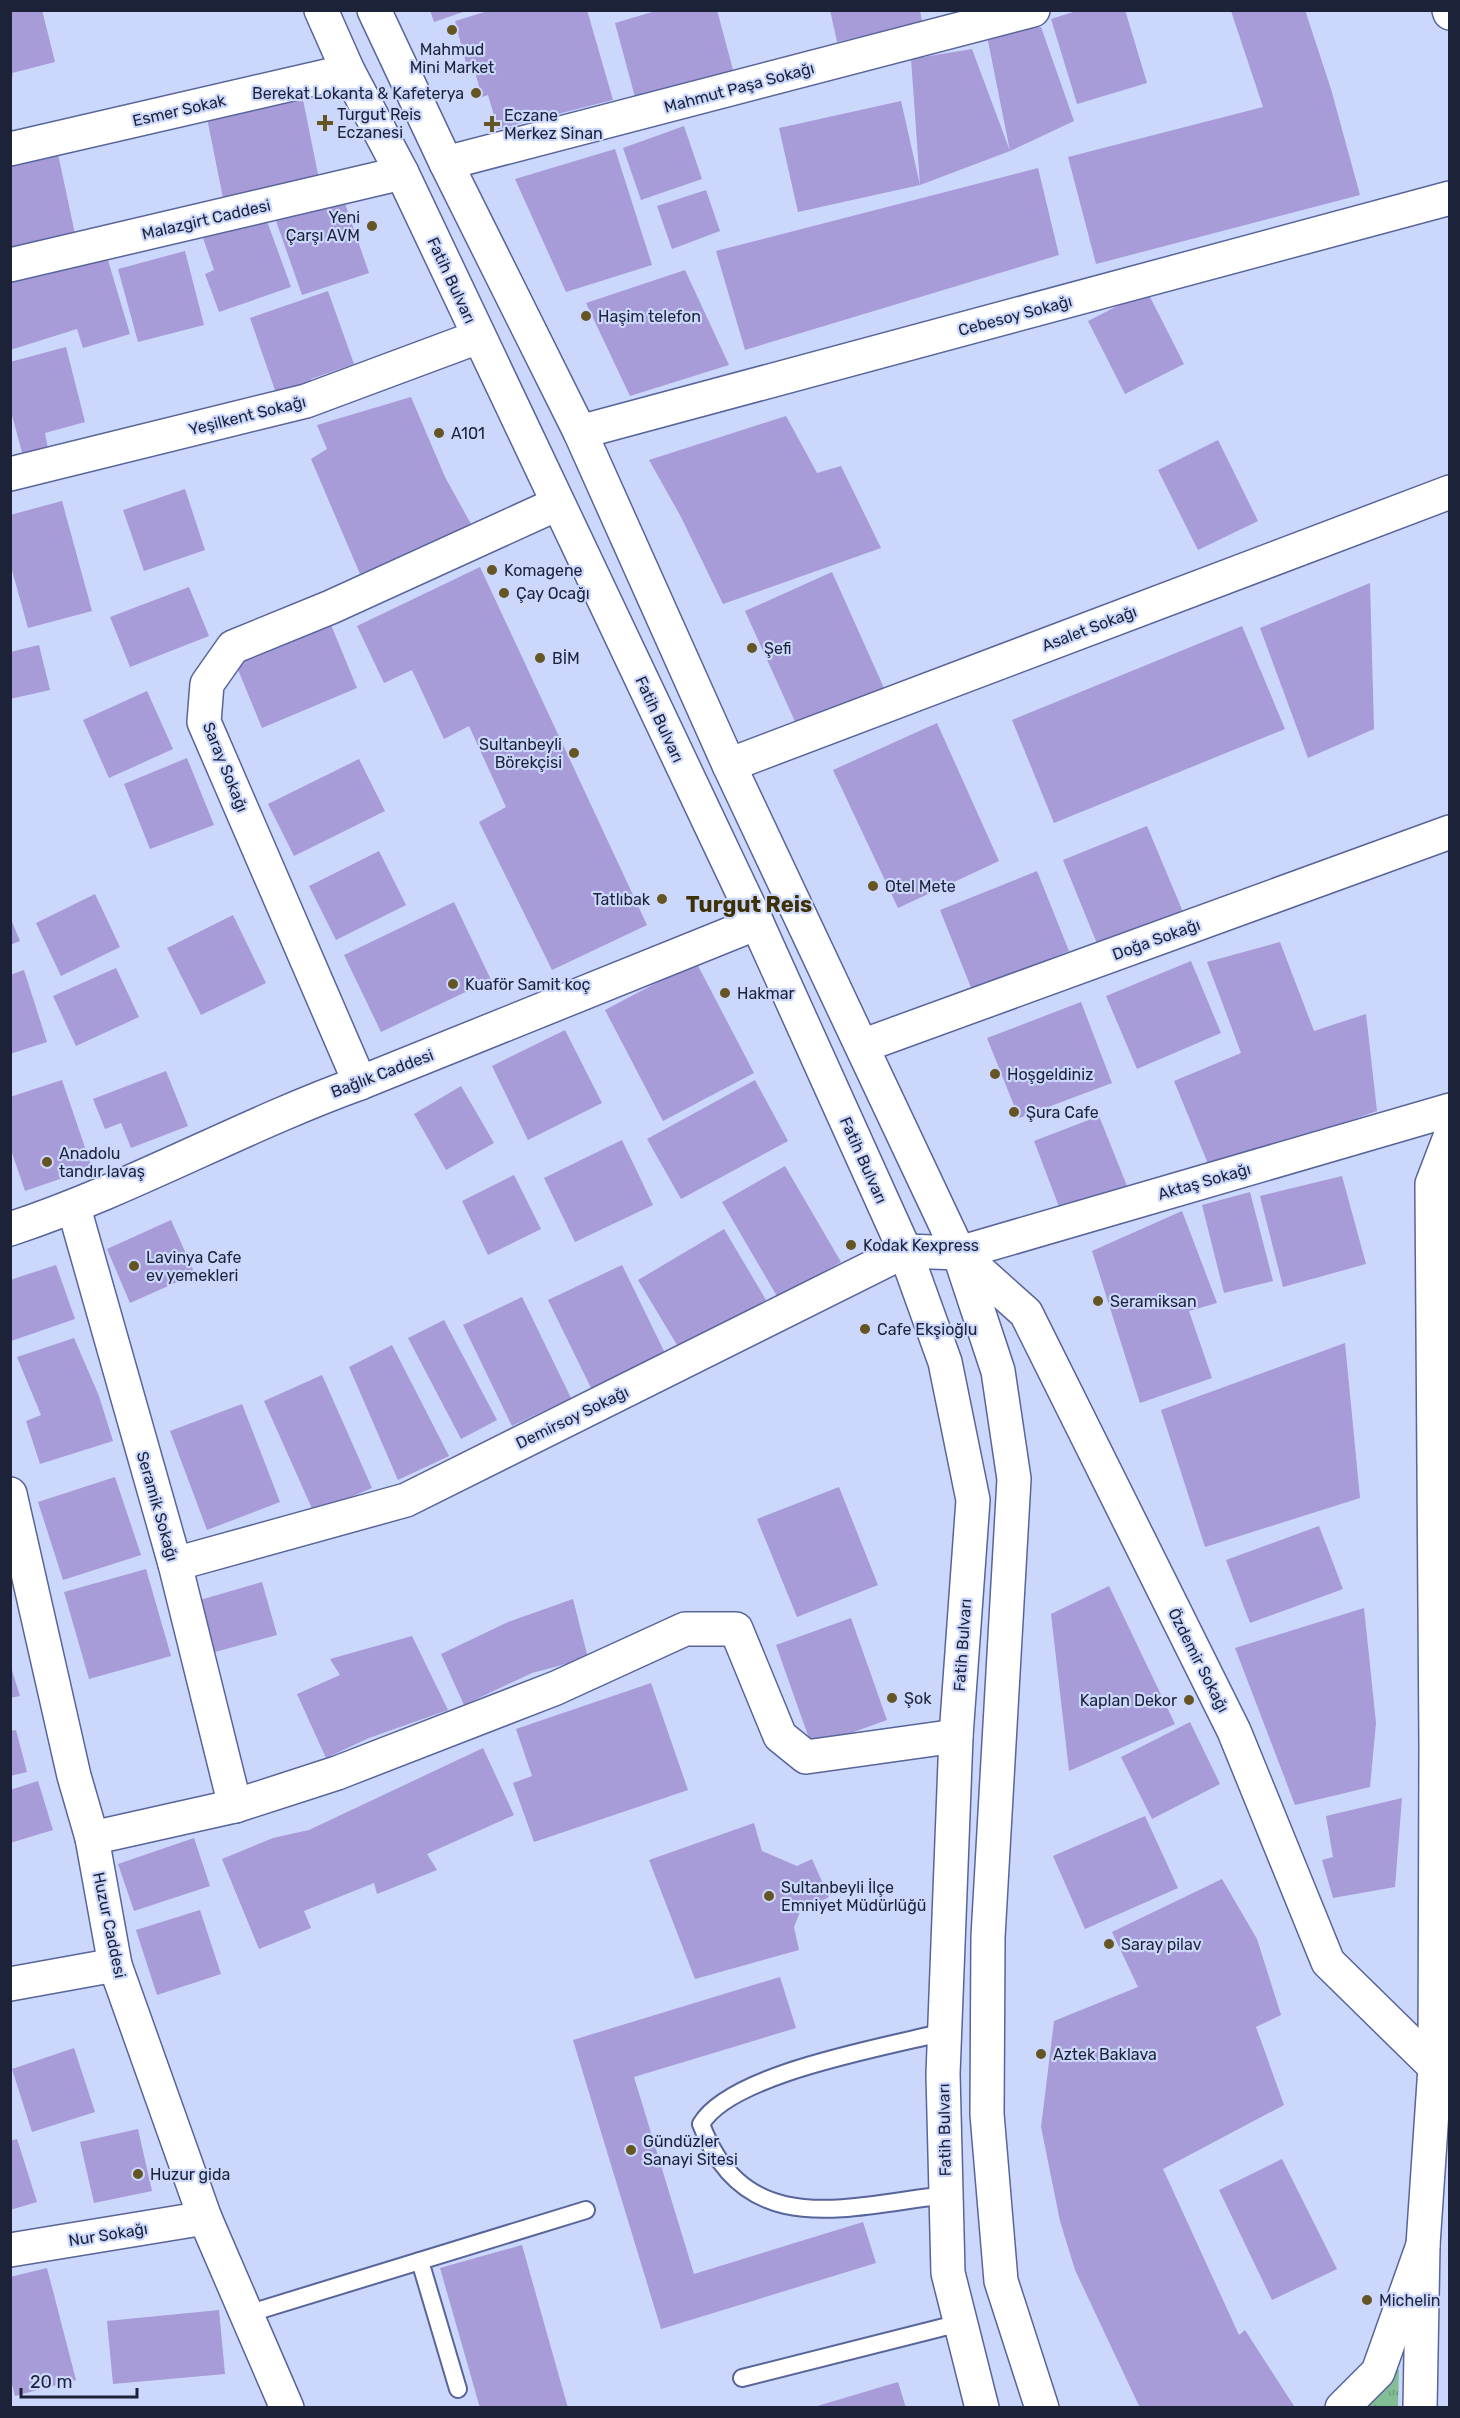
<svg xmlns="http://www.w3.org/2000/svg" width="1460" height="2418" font-family="Rubik,sans-serif">
<style>
.grass{fill:url(#grass-tufts)}
.building{fill:#a79bd8}
.lines{fill:none;stroke-linecap:round;stroke-linejoin:round}
.lane-casing{stroke:#58659b;stroke-width:20}
.street-casing{stroke:#58659b;stroke-width:36}
.secondary-casing{stroke:#58659b;stroke-width:36}
.primary-casing{stroke:#58659b;stroke-width:36}
.lane{stroke:#fff;stroke-width:16}
.street{stroke:#fff;stroke-width:33}
.secondary{stroke:#fff;stroke-width:33}
.primary{stroke:#fff;stroke-width:33}
.poi-dot{fill:#645522;stroke:#ccd7fc;stroke-width:2}
.labels{text-anchor:middle;stroke-width:4.5;stroke-linejoin:round;paint-order:stroke}
.poi-label{font-size:16px;fill:#1c2238;stroke:#ccd7fc;text-anchor:start}
.street-label{font-size:16px;fill:#1c2238;stroke:#ccd7fc}
.district-label{font-size:22px;font-weight:bold;fill:#3d3106;stroke:#ccd7fc}
</style>
<defs>
<pattern id="grass-tufts" width="24" height="20" patternUnits="userSpaceOnUse" patternTransform="scale(1.5)"><rect width="24" height="20" fill="#83bf94"/><path d="M3 7l-1-3M5 7V3M7 7l1-3M15 17l-1-3M17 17v-4M19 17l1-3" fill="none" stroke="#6a9b7a"/></pattern>
</defs>
<rect width="100%" height="100%" fill="#ccd7fc"/>
<path class="grass" d="M1399,2369l-1,38 -31,1z"/>
<g class="building">
<path d="M10,10h32l13,52 -43,11 1,3 -3,1z"/>
<path d="M430,10h36v1l-32,11z"/>
<path d="M491,10h96l26,90 -115,29 -10,-34 -6,2 -10,-36 -6,2 -11,-42z"/>
<path d="M659,10h58l19,71 -98,27 -23,-85z"/>
<path d="M830,10h90l2,12 -85,20z"/>
<path d="M1079,10h46l22,73 -70,21 -26,-85z"/>
<path d="M1305,10l26,79 29,106 -264,69 -28,-107 195,-50 -32,-96z"/>
<path d="M1041,27l33,94 -64,30 -90,34 -9,-126 61,-10 38,102 -23,-115z"/>
<path d="M302,95l17,84 -96,19 -17,-85z"/>
<path d="M901,101l19,84 -122,27 -19,-84z"/>
<path d="M684,126l18,53 -61,21 -18,-52z"/>
<path d="M615,149l37,116 -86,27 -51,-113z"/>
<path d="M58,154l17,80 -65,14v-84z"/>
<path d="M1038,168l21,87 -314,95 -29,-99z"/>
<path d="M706,190l14,41 -48,18 -15,-43z"/>
<path d="M342,195l27,78 -67,22 -27,-77z"/>
<path d="M263,210l28,77 -72,25 -14,-38 9,-4 -13,-38z"/>
<path d="M185,251l19,74 -66,17 -20,-73z"/>
<path d="M107,257l23,77 -47,14 -6,-19 -67,21v-72l32,-2z"/>
<path d="M685,270l44,95 -99,31 -44,-93z"/>
<path d="M328,291l26,73 -43,15 3,7 -36,13 -28,-81z"/>
<path d="M1147,291l37,73 -59,30 -37,-73z"/>
<path d="M66,347l19,75 -40,11 3,16 -25,7 -13,-48v-46z"/>
<path d="M411,397l34,80 26,47 -111,50 -49,-115 16,-10 -10,-24z"/>
<path d="M786,416l31,57 24,-7 40,82 -158,56 -42,-87 -32,-57z"/>
<path d="M1218,440l40,81 -60,29 -40,-80z"/>
<path d="M185,489l20,61 -61,21 -21,-61z"/>
<path d="M62,501l30,110 -64,17 -18,-65v-48z"/>
<path d="M480,567l167,358 -95,45 -73,-148 27,-15 -37,-81 -25,13 -32,-69 -28,13 -27,-57z"/>
<path d="M832,572l52,116 -87,38 -52,-115z"/>
<path d="M1370,583l4,146 -66,29 -48,-130z"/>
<path d="M189,587l20,49 -79,31 -20,-50z"/>
<path d="M329,620l28,68 -95,40 -28,-68z"/>
<path d="M1242,626l43,103 -231,94 -42,-103z"/>
<path d="M39,645l11,45 -40,9v-47z"/>
<path d="M147,691l26,58 -64,29 -26,-58z"/>
<path d="M937,723l62,138 -101,47 -65,-138z"/>
<path d="M187,758l27,67 -64,24 -26,-65z"/>
<path d="M359,759l26,52 -91,45 -26,-52z"/>
<path d="M1147,826l36,86 -85,34 -35,-86z"/>
<path d="M379,851l27,54 -70,35 -27,-54z"/>
<path d="M1037,871l32,80 -97,39 -32,-80z"/>
<path d="M95,894l25,53 -59,29 -25,-53z"/>
<path d="M454,902l37,78 -110,52 -37,-77z"/>
<path d="M233,915l33,68 -65,32 -34,-67z"/>
<path d="M10,917l10,24 -10,4z"/>
<path d="M1280,942l34,89 52,-17 11,97 -166,60 -37,-90 67,-28 -34,-91z"/>
<path d="M1191,961l30,72 -84,36 -31,-73z"/>
<path d="M696,962l58,111 -91,48 -58,-111z"/>
<path d="M116,968l23,49 -63,29 -23,-50z"/>
<path d="M24,970l23,72 -37,12v-79z"/>
<path d="M1081,1002l31,81 -93,35 -32,-80z"/>
<path d="M565,1030l37,73 -74,37 -36,-74z"/>
<path d="M166,1071l22,55 -57,22 -10,-25 -16,6 -12,-30z"/>
<path d="M62,1080l30,88 -67,23 -15,-44v-50z"/>
<path d="M755,1080l33,61 -107,58 -34,-60z"/>
<path d="M461,1086l33,57 -48,27 -32,-56z"/>
<path d="M1099,1116l28,70 -66,26 -27,-71z"/>
<path d="M622,1140l31,65 -78,37 -31,-64z"/>
<path d="M785,1166l56,96 -63,36 -56,-96z"/>
<path d="M514,1175l27,54 -53,26 -26,-54z"/>
<path d="M1342,1176l24,88 -83,23 -23,-91z"/>
<path d="M1250,1192l23,89 -49,12 -22,-88z"/>
<path d="M1182,1211l35,92 -28,8 23,67 -72,25 -48,-152z"/>
<path d="M171,1220l24,54 -65,29 -23,-54z"/>
<path d="M724,1229l42,71 -86,50 -42,-70z"/>
<path d="M56,1265l19,54 -64,22 -1,-61z"/>
<path d="M622,1265l43,88 -74,35 -43,-88z"/>
<path d="M522,1297l49,101 -59,28 -49,-101z"/>
<path d="M444,1320l53,100 -36,19 -53,-101z"/>
<path d="M74,1338l25,58 14,45 -73,23 -14,-43 15,-6 -24,-58z"/>
<path d="M1345,1343l15,155 -155,49 -44,-137z"/>
<path d="M392,1345l57,111 -51,24 -49,-113z"/>
<path d="M322,1375l50,113 -58,25 -50,-112z"/>
<path d="M242,1404l38,98 -73,28 -37,-99z"/>
<path d="M115,1477l26,78 -78,25 -25,-78z"/>
<path d="M839,1487l39,98 -81,32 -40,-98z"/>
<path d="M1319,1526l24,63 -93,34 -24,-63z"/>
<path d="M146,1569l25,87 -82,23 -25,-87z"/>
<path d="M262,1582l15,53 -62,17 -15,-52z"/>
<path d="M1109,1586l66,138 -106,47 -18,-157z"/>
<path d="M573,1599l15,59 -56,15 -68,32 -23,-51 67,-32z"/>
<path d="M1364,1608l12,115 -6,64 -75,18 -60,-157z"/>
<path d="M851,1618l36,102 -75,27 -36,-102z"/>
<path d="M412,1636l36,74 -79,28 -43,20 -29,-64 43,-19 -10,-16z"/>
<path d="M10,1664l10,32 -10,2z"/>
<path d="M651,1683l37,107 -154,52 -21,-59 19,-7 -16,-47z"/>
<path d="M1190,1722l30,62 -68,35 -31,-62z"/>
<path d="M16,1730l11,42 -17,4v-45z"/>
<path d="M483,1748l31,67 -87,39 10,16 -60,24 -3,-11 -70,28 7,17 -52,21 -37,-90 51,-21 36,-8z"/>
<path d="M38,1781l15,49 -43,13v-53z"/>
<path d="M1402,1798l-7,89 -62,11 -11,-38 11,-3 -7,-41z"/>
<path d="M1145,1816l33,72 -93,41 -32,-73z"/>
<path d="M754,1823l8,28 35,15 15,-7 17,38 -29,15 -6,15 5,23 -104,29 -46,-119z"/>
<path d="M194,1838l16,48 -76,25 -16,-47z"/>
<path d="M1222,1879l35,60 24,76 -25,12 28,78 -121,64 76,166 6,-5 49,76 -154,2 -65,-138 -15,-49 -19,-94 13,-106 84,-34 -26,-55z"/>
<path d="M200,1910l21,64 -64,21 -21,-65z"/>
<path d="M780,1977l16,51 -162,49 60,197 169,-52 13,41 -215,66 -88,-289z"/>
<path d="M74,2048l21,64 -63,20 -20,-63z"/>
<path d="M138,2129l14,62 -58,12 -14,-61z"/>
<path d="M17,2139l20,63 -27,8v-69z"/>
<path d="M1282,2159l55,110 -65,31 -53,-110z"/>
<path d="M522,2245l46,163h-88l-40,-140z"/>
<path d="M47,2268l29,112 -61,16 -5,-20v-99z"/>
<path d="M219,2310l6,64 -112,10 -6,-63z"/>
<path d="M898,2382l8,26h-92v-1z"/>
</g>
<g class="lines">
<g class="lane-casing">
<g id="lane">
<path d="M944,2032c-58,15 -213,41 -243,92 44,118 147,82 245,71"/>
<path d="M420,2261l38,128"/>
<path d="M247,2314l339,-104"/>
<path d="M742,2378l218,-55"/>
</g>
</g>
<g class="street-casing">
<g id="street">
<path d="M10,149l338,-78"/>
<path d="M446,163l587,-153"/>
<path d="M10,265l392,-92"/>
<path d="M580,432l870,-234"/>
<path d="M10,474l296,-73 172,-64"/>
<path d="M729,765l721,-273"/>
<path d="M862,1046l588,-214"/>
<path d="M360,1083l-156,-361 3,-38 26,-37 98,-40 226,-103"/>
<path d="M74,1208l101,356 60,242"/>
<path d="M10,1229c121,-40 231,-103 350,-146l397,-160"/>
<path d="M959,1253l67,60 208,418 94,231 107,105"/>
<path d="M10,1494l64,282 18,62 23,127 90,253 82,190"/>
<path d="M175,1564l231,-64 499,-249 54,2 491,-143"/>
<path d="M92,1838l143,-32 102,-33 219,-85 129,-59h51l44,107 26,21 150,-21"/>
<path d="M10,1984l105,-19"/>
<path d="M10,2250l195,-32"/>
</g>
</g>
<g class="secondary-casing">
<g id="secondary">
<path d="M1449,10l1,3"/>
<path d="M1420,2408l3,-163 12,-178 1,-320 -4,-563 18,-47"/>
</g>
</g>
<g class="primary-casing">
<g id="primary">
<path d="M321,10l27,61 54,102 355,750 148,328 40,111 28,138 -17,236 -13,338 5,199 34,135"/>
<path d="M374,10l72,153 134,269 149,333 230,488 39,118 16,108 -26,458 -1,177 14,167 41,127"/>
<path d="M1342,2408l36,-36 45,-127"/>
</g>
</g>
<use href="#lane" class="lane"/>
<use href="#street" class="street"/>
<use href="#secondary" class="secondary"/>
<use href="#primary" class="primary"/>
</g>
<g class="poi-dot">
<circle cx="452" cy="30" r="6"/>
<circle cx="476" cy="93" r="6"/>
<path d="M322 114h6v6h6v6h-6v6h-6v-6h-6v-6h6z"/>
<path d="M489 115h6v6h6v6h-6v6h-6v-6h-6v-6h6z"/>
<circle cx="372" cy="226" r="6"/>
<circle cx="586" cy="316" r="6"/>
<circle cx="439" cy="433" r="6"/>
<circle cx="492" cy="570" r="6"/>
<circle cx="504" cy="593" r="6"/>
<circle cx="752" cy="648" r="6"/>
<circle cx="540" cy="658" r="6"/>
<circle cx="574" cy="753" r="6"/>
<circle cx="873" cy="886" r="6"/>
<circle cx="662" cy="899" r="6"/>
<circle cx="453" cy="984" r="6"/>
<circle cx="725" cy="993" r="6"/>
<circle cx="995" cy="1074" r="6"/>
<circle cx="1014" cy="1112" r="6"/>
<circle cx="47" cy="1162" r="6"/>
<circle cx="851" cy="1245" r="6"/>
<circle cx="134" cy="1266" r="6"/>
<circle cx="1098" cy="1301" r="6"/>
<circle cx="865" cy="1329" r="6"/>
<circle cx="892" cy="1698" r="6"/>
<circle cx="1189" cy="1700" r="6"/>
<circle cx="769" cy="1896" r="6"/>
<circle cx="1109" cy="1944" r="6"/>
<circle cx="1041" cy="2054" r="6"/>
<circle cx="631" cy="2150" r="6"/>
<circle cx="138" cy="2174" r="6"/>
<circle cx="1367" cy="2300" r="6"/>
</g>
<g class="labels">
<g class="poi-label">
<text x="452" y="55" text-anchor="middle">Mahmud<tspan x="452" dy="18">Mini Market</tspan></text>
<text x="464" y="99" text-anchor="end">Berekat Lokanta &amp; Kafeterya</text>
<text x="337" y="120">Turgut Reis<tspan x="337" dy="18">Eczanesi</tspan></text>
<text x="504" y="121">Eczane<tspan x="504" dy="18">Merkez Sinan</tspan></text>
<text x="360" y="223" text-anchor="end">Yeni<tspan x="360" dy="18">Çarşı AVM</tspan></text>
<text x="598" y="322">Haşim telefon</text>
<text x="451" y="439">A101</text>
<text x="504" y="576">Komagene</text>
<text x="516" y="599">Çay Ocağı</text>
<text x="764" y="654">Şefi</text>
<text x="552" y="664">BİM</text>
<text x="562" y="750" text-anchor="end">Sultanbeyli<tspan x="562" dy="18">Börekçisi</tspan></text>
<text x="885" y="892">Otel Mete</text>
<text x="650" y="905" text-anchor="end">Tatlıbak</text>
<text x="465" y="990">Kuaför Samit koç</text>
<text x="737" y="999">Hakmar</text>
<text x="1007" y="1080">Hoşgeldiniz</text>
<text x="1026" y="1118">Şura Cafe</text>
<text x="59" y="1159">Anadolu<tspan x="59" dy="18">tandır lavaş</tspan></text>
<text x="863" y="1251">Kodak Kexpress</text>
<text x="146" y="1263">Lavinya Cafe<tspan x="146" dy="18">ev yemekleri</tspan></text>
<text x="1110" y="1307">Seramiksan</text>
<text x="877" y="1335">Cafe Ekşioğlu</text>
<text x="904" y="1704">Şok</text>
<text x="1177" y="1706" text-anchor="end">Kaplan Dekor</text>
<text x="781" y="1893">Sultanbeyli İlçe<tspan x="781" dy="18">Emniyet Müdürlüğü</tspan></text>
<text x="1121" y="1950">Saray pilav</text>
<text x="1053" y="2060">Aztek Baklava</text>
<text x="643" y="2147">Gündüzler<tspan x="643" dy="18">Sanayi Sitesi</tspan></text>
<text x="150" y="2180">Huzur gida</text>
<text x="1379" y="2306">Michelin</text>
</g>
<g class="street-label">
<text transform="translate(739 87) rotate(-15)" y="6">Mahmut Paşa Sokağı</text>
<text transform="translate(179 110) rotate(-13)" y="6">Esmer Sokak</text>
<text transform="translate(206 219) rotate(-13)" y="6">Malazgirt Caddesi</text>
<text transform="translate(452 280) rotate(65)" y="6">Fatih Bulvarı</text>
<text transform="translate(1015 315) rotate(-15)" y="6">Cebesoy Sokağı</text>
<text transform="translate(247 415) rotate(-14)" y="6">Yeşilkent Sokağı</text>
<text transform="translate(1089 628) rotate(-21)" y="6">Asalet Sokağı</text>
<text transform="translate(660 719) rotate(65)" y="6">Fatih Bulvarı</text>
<text transform="translate(226 767) rotate(68)" y="6">Saray Sokağı</text>
<text transform="translate(1156 939) rotate(-20)" y="6">Doğa Sokağı</text>
<text transform="translate(382 1073) rotate(-21)" y="6">Bağlık Caddesi</text>
<text transform="translate(864 1160) rotate(66)" y="6">Fatih Bulvarı</text>
<text transform="translate(1204 1181) rotate(-16)" y="6">Aktaş Sokağı</text>
<text transform="translate(572 1417) rotate(-26)" y="6">Demirsoy Sokağı</text>
<text transform="translate(158 1506) rotate(74)" y="6">Seramik Sokağı</text>
<text transform="translate(962 1645) rotate(-86)" y="6">Fatih Bulvarı</text>
<text transform="translate(1199 1660) rotate(63)" y="6">Özdemir Sokağı</text>
<text transform="translate(110 1925) rotate(78)" y="6">Huzur Caddesi</text>
<text transform="translate(944 2130) rotate(-91)" y="6">Fatih Bulvarı</text>
<text transform="translate(108 2234) rotate(-9)" y="6">Nur Sokağı</text>
</g>
<g class="district-label">
<text x="749" y="912">Turgut Reis</text>
</g>
</g>
<rect width="1460" height="2418" fill="none" stroke="#1c2238" stroke-width="24"/>
<path d="M21 2388v9h116v-9" fill="none" stroke="#1c2238" stroke-width="3"/>
<text x="30" y="2388" font-size="18" fill="#1c2238" stroke="#ccd7fc" stroke-width="4.5" paint-order="stroke">20 m</text>
</svg>
